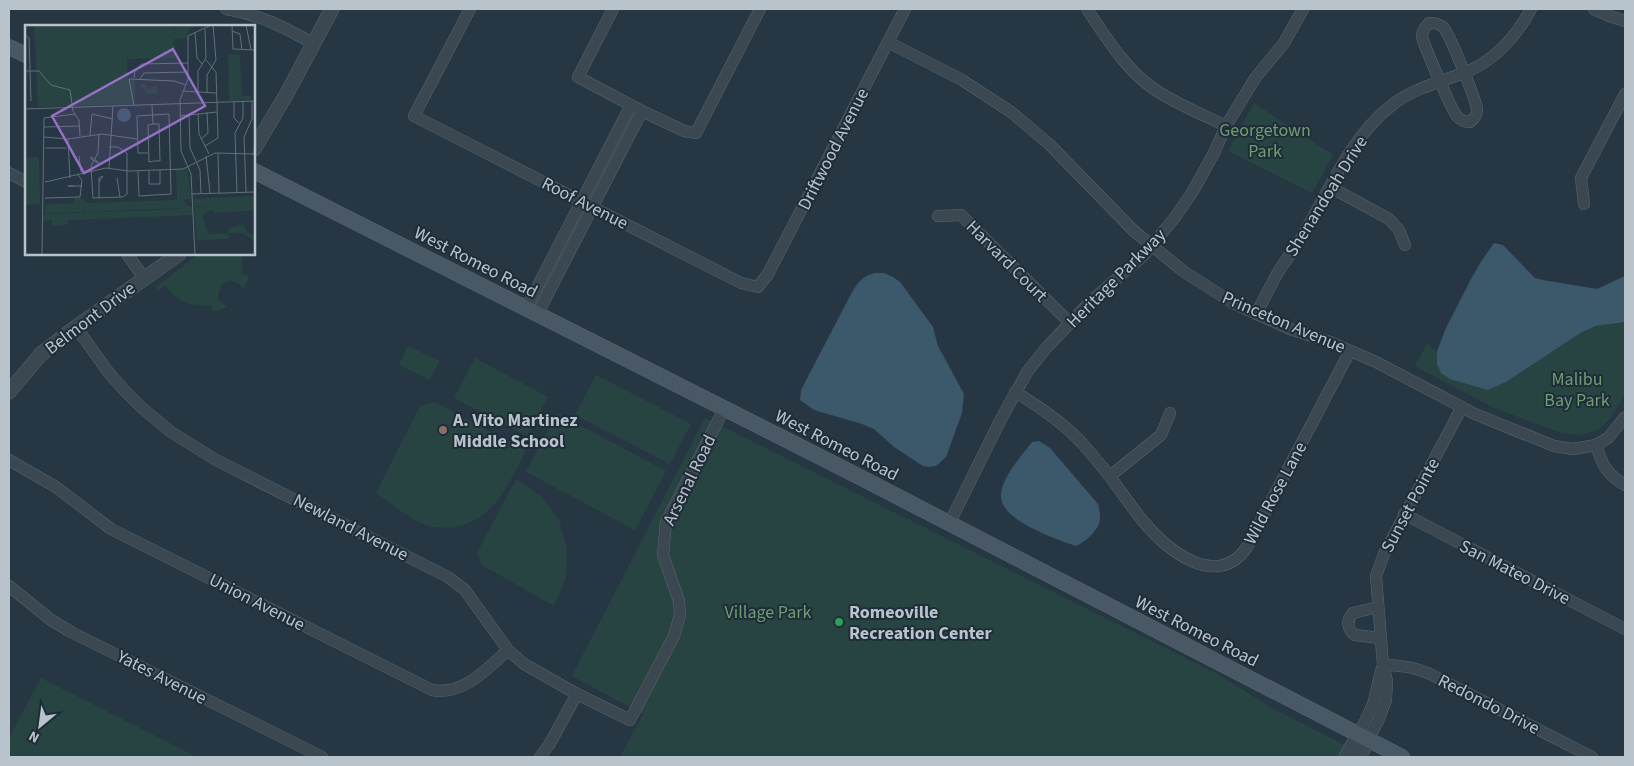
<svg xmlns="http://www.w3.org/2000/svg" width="1634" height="766" font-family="'Source Sans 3',sans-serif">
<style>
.green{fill:#284442}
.water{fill:#3c586b}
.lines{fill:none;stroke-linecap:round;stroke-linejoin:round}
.minor-casing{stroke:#596670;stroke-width:12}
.tertiary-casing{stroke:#596670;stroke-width:15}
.secondary-casing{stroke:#596670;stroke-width:16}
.minor{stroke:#3b4852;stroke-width:11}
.tertiary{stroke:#3b4852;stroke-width:14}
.secondary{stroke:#495865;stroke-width:15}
.education-dot{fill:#8d6e63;stroke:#1f2d38;stroke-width:2}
.leisure-dot{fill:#2e9e5b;stroke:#1f2d38;stroke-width:2}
.labels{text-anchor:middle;stroke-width:4;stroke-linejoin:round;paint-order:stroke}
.park-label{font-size:18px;fill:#6f9d72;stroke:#1f2d38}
.street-label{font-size:18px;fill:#b8c3cc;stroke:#1f2d38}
.poi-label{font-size:18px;font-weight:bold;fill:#b8c3cc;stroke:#1f2d38;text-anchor:start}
.inset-road{fill:none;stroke:#606f7a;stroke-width:1}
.view{fill:#9670c5;fill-opacity:0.15;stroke:#9670c5;stroke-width:2.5}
.inset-edge{fill:none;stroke:#b8c3cc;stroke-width:2.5}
</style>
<rect width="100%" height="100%" fill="#263743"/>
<g class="green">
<path d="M1254,103l79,52 -21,38 -84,-42z"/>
<path d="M199,254h42l2,14 -2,6 8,2 -5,13c-7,-8 -14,-12 -23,-4l-4,14 10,8 -14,5 -2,-7c-20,3 -34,-4 -46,-20l-7,5 -2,-3z"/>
<path d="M1625,322v72l-14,24 -12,11 -11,4 -7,2 -19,-2 -70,-26 -77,-41 12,-22 10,7v13l69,18 76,-50 14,-6z"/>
<path d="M408,346l31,15 -9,19 -31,-15z"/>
<path d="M475,358l73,39 -21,39 -73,-38z"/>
<path d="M596,375l95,49 -21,40 -95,-49z"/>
<path d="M435,402l91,49c-19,34 -31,70 -74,76 -10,1 -22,1 -31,-4 -14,-6 -31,-21 -45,-30l44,-87z"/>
<path d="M557,413l109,58 -31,59 -109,-58z"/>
<path d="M705,418l514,257 53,33 96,49h-748l23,-43 -71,-38z"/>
<path d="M516,479l25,17 18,24 8,29 -1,29 -12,28 -72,-41 -5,-12z"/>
<path d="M41,678l156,79h-188v-19z"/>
</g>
<g class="water">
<path d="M1494,243l9,2 28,29 4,4 8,2 54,9 28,-13v46l-29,4 -14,6 -76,50 -18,8 -38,-11 -9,-6 -4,-9v-13l9,-23 25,-49 11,-19z"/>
<path d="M875,273h9l9,4 7,5 33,45 5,19 26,48 -2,19 -16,44 -10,9 -7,1 -6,-1 -29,-19 -20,-18 -12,-5 -48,-14 -14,-10 1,-10 49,-94c7,-12 11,-20 25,-23z"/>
<path d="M1039,441l11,7 48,56c2,7 3,14 1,20 -4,9 -15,19 -23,22 -20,-7 -78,-26 -75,-52 1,-17 21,-39 31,-52z"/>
</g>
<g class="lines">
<g class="minor-casing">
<g id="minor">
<path d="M226,9c33,5 60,19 88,35"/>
<path d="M470,9l-56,107 327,167 17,4 10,-13 137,-265"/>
<path d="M613,9l-35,68 64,34 42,20 12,2 64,-124"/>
<path d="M1087,9c19,28 38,60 67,80 22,15 48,25 72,37"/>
<path d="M1594,9l15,7 16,5"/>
<path d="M1429,23c6,0 9,0 14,4 6,5 33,73 34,82 0,6 -2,9 -7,13 -5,0 -9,-1 -13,-6 -5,-4 -34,-74 -35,-79 0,-5 4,-11 7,-14z"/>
<path d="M888,42l74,38 49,32 38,32 85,87 49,40 50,32 57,26 40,13 46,20 99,52 79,32 19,3 23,-4 12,-7 17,-21"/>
<path d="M9,173l17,9"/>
<path d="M1330,187l59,32 10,11 6,15"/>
<path d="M1584,204l-3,-26 44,-84"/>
<path d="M938,216l23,-1 109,108"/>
<path d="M127,254l17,24"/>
<path d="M526,309l105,-204"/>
<path d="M1256,314c7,-13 14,-27 21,-40 9,-15 21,-29 29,-44 26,-45 44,-92 86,-125 21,-16 47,-23 72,-32 30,-12 52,-36 67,-64"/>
<path d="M537,315l105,-204"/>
<path d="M76,327l33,46 15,17 17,17 30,25 45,28 232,117 17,13 43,60 16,14 53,30 53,26 44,-84 6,-21 -1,-14 -16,-46 3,-33 58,-113"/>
<path d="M1015,392c25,15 47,30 67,51 10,12 20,23 29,35 11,15 21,30 32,43 24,29 74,70 104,26l103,-196"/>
<path d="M1596,445c6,19 11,30 29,40"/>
<path d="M9,460l47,27 55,42 321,161c31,6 55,-21 76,-40"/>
<path d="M1110,476l51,-41 9,-22"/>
<path d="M1404,514l221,115"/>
<path d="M949,524l51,-103 27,-49 20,-25 23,-24 21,-22 53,-46 32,-39 17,-25 21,-38 12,-27 20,-33 10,-16 28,-34 19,-34"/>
<path d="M9,586l42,34 20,12 251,125"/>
<path d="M1378,607l-25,6c-7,7 -6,16 2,22l25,3"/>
<path d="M1383,665c17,0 32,2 47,9l162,83"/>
<path d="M1358,735c6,-11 12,-22 16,-34 3,-12 5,-24 9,-36"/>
<path d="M1368,740l10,-19 8,-21 1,-19 -4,-16 -7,-89 8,-22 78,-147"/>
<path d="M540,757l9,-12 28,-51"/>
</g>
</g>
<g class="tertiary-casing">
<g id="tertiary">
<path d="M254,149l32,-54 46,-86"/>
<path d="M9,392l32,-38 35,-27 103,-73"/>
<path d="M1346,757l12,-22"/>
<path d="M1359,757l9,-17"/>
</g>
</g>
<g class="secondary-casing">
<g id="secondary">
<path d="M9,47l17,8"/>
<path d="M254,171l596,301 552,285"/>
</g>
</g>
<use href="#minor" class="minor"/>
<use href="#tertiary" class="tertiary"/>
<use href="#secondary" class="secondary"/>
</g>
<circle class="education-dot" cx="443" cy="430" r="5"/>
<circle class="leisure-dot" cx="839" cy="622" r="5"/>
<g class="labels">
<g class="park-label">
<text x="1265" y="136">Georgetown<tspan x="1265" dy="21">Park</tspan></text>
<text x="1577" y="385">Malibu<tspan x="1577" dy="21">Bay Park</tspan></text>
<text x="768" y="618">Village Park</text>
</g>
<g class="street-label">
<text transform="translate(833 149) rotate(-63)" y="6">Driftwood Avenue</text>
<text transform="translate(1326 196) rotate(-58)" y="6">Shenandoah Drive</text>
<text transform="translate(585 203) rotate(27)" y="6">Roof Avenue</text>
<text transform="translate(1007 261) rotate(45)" y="6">Harvard Court</text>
<text transform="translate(476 262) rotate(27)" y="6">West Romeo Road</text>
<text transform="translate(1116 278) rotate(-45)" y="6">Heritage Parkway</text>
<text transform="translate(90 318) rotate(-37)" y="6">Belmont Drive</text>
<text transform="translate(1284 322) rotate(23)" y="6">Princeton Avenue</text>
<text transform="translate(837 445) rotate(27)" y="6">West Romeo Road</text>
<text transform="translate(689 480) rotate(-64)" y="6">Arsenal Road</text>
<text transform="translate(1275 493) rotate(-62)" y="6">Wild Rose Lane</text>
<text transform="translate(1410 505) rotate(-62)" y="6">Sunset Pointe</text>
<text transform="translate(351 527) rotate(27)" y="6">Newland Avenue</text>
<text transform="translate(1515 572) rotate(27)" y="6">San Mateo Drive</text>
<text transform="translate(257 602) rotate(27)" y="6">Union Avenue</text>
<text transform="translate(1197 631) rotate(27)" y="6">West Romeo Road</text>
<text transform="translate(162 677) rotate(27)" y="6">Yates Avenue</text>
<text transform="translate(1489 704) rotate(27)" y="6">Redondo Drive</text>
</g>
<g class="poi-label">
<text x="453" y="426">A. Vito Martinez<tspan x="453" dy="21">Middle School</tspan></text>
<text x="849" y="618">Romeoville<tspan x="849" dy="21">Recreation Center</tspan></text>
</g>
</g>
<g transform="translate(25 25)">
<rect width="230" height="230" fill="#263743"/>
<path d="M9,0h141l-2,10 3,-10h24l-11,4 -3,9 -12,1v19l-47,1 1,20 7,1v24l-97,3zM203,30h12l2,41h9v4l-22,1zM114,59h7l1,5 10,-4v8l-10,1zM0,132h14l1,47 -15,1zM162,143l4,31h-9l5,6 -5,3 -98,4 -1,-9v9l-39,1 2,-9 28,-1 1,-5h6l6,5 90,-3 -1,-30zM230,171v14l-40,3 -3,-3 -10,5 6,19h19l3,-6 13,-4 5,9 7,2v6l-13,-8h-13l-1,6 -31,1 -3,-33 24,-1h-24l-1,-7zM163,181l4,1 1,8 -125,5v4l-8,2 -8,-1v-5l-10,1 2,-7h4l132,-5z" fill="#284442"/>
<path d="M92 90a7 7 0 1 1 14 0a7 7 0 1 1-14 0Z" fill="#3c586b"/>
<path class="inset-road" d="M207,0l1,24 22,1M221,0l5,25M207,6l8,3 2,16M170,7l2,26 5,6M0,10l4,3 2,63M0,46h14l12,14 19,5 3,21 6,9 1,16M109,53l1,-8 7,-6 46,-1M115,54l4,-6 44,-1M158,66l33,2M182,68v-18l9,-15 -3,-35M173,69v-23l8,-13 -1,-29M209,77v16l5,5M127,80l1,19M109,81l-5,-27 45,2 12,4M0,84l230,-8M173,88l1,21 10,20M164,89l1,34 10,22 1,24M155,91l37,-4M129,99l-6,1 1,37 5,-1M129,99h5l1,37h-6M19,102l36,-1M74,109l-1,19 -7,13 2,32 30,-1 4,-3v-41l-9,-6h-9M65,110l2,-21 21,5M19,112l24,2M43,114l34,-5 35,5M43,114l2,39M176,114l7,-6 -1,-21M180,121l13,-8 -2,-66 -10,-12M20,123h22M193,128l1,40M229,129l1,-20M54,131l2,16M181,131l4,37M66,132l7,5v1l-7,-4zM84,143l4,-62M113,146l1,25 32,-2 -2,-80 -32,2 1,37h10M124,146v13h11v-14M92,153l3,19M20,157l61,-14 23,3 54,-2 32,-16 40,1M49,161h-6h14M212,167l-2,-59 8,-15v-17M221,167l-2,-55 8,-18v-18M166,169l64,-2M20,173l35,-1 2,-17 -4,-5M74,173v-20l4,-2 -4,6M17,230l2,-137 31,-4M170,230l-4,-81 -10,-23 -1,-51 8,-21v-43l23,-11"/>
<path class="view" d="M148,24l32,57 -121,67 -32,-57z"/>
<rect width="230" height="230" class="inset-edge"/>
</g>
<rect width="1634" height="766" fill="none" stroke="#b8c3cc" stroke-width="20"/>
<g transform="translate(40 726) rotate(209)" stroke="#1f2d38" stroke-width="4" paint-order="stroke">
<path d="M0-4L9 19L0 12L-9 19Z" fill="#b8c3cc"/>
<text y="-8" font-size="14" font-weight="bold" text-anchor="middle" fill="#b8c3cc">N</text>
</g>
</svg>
